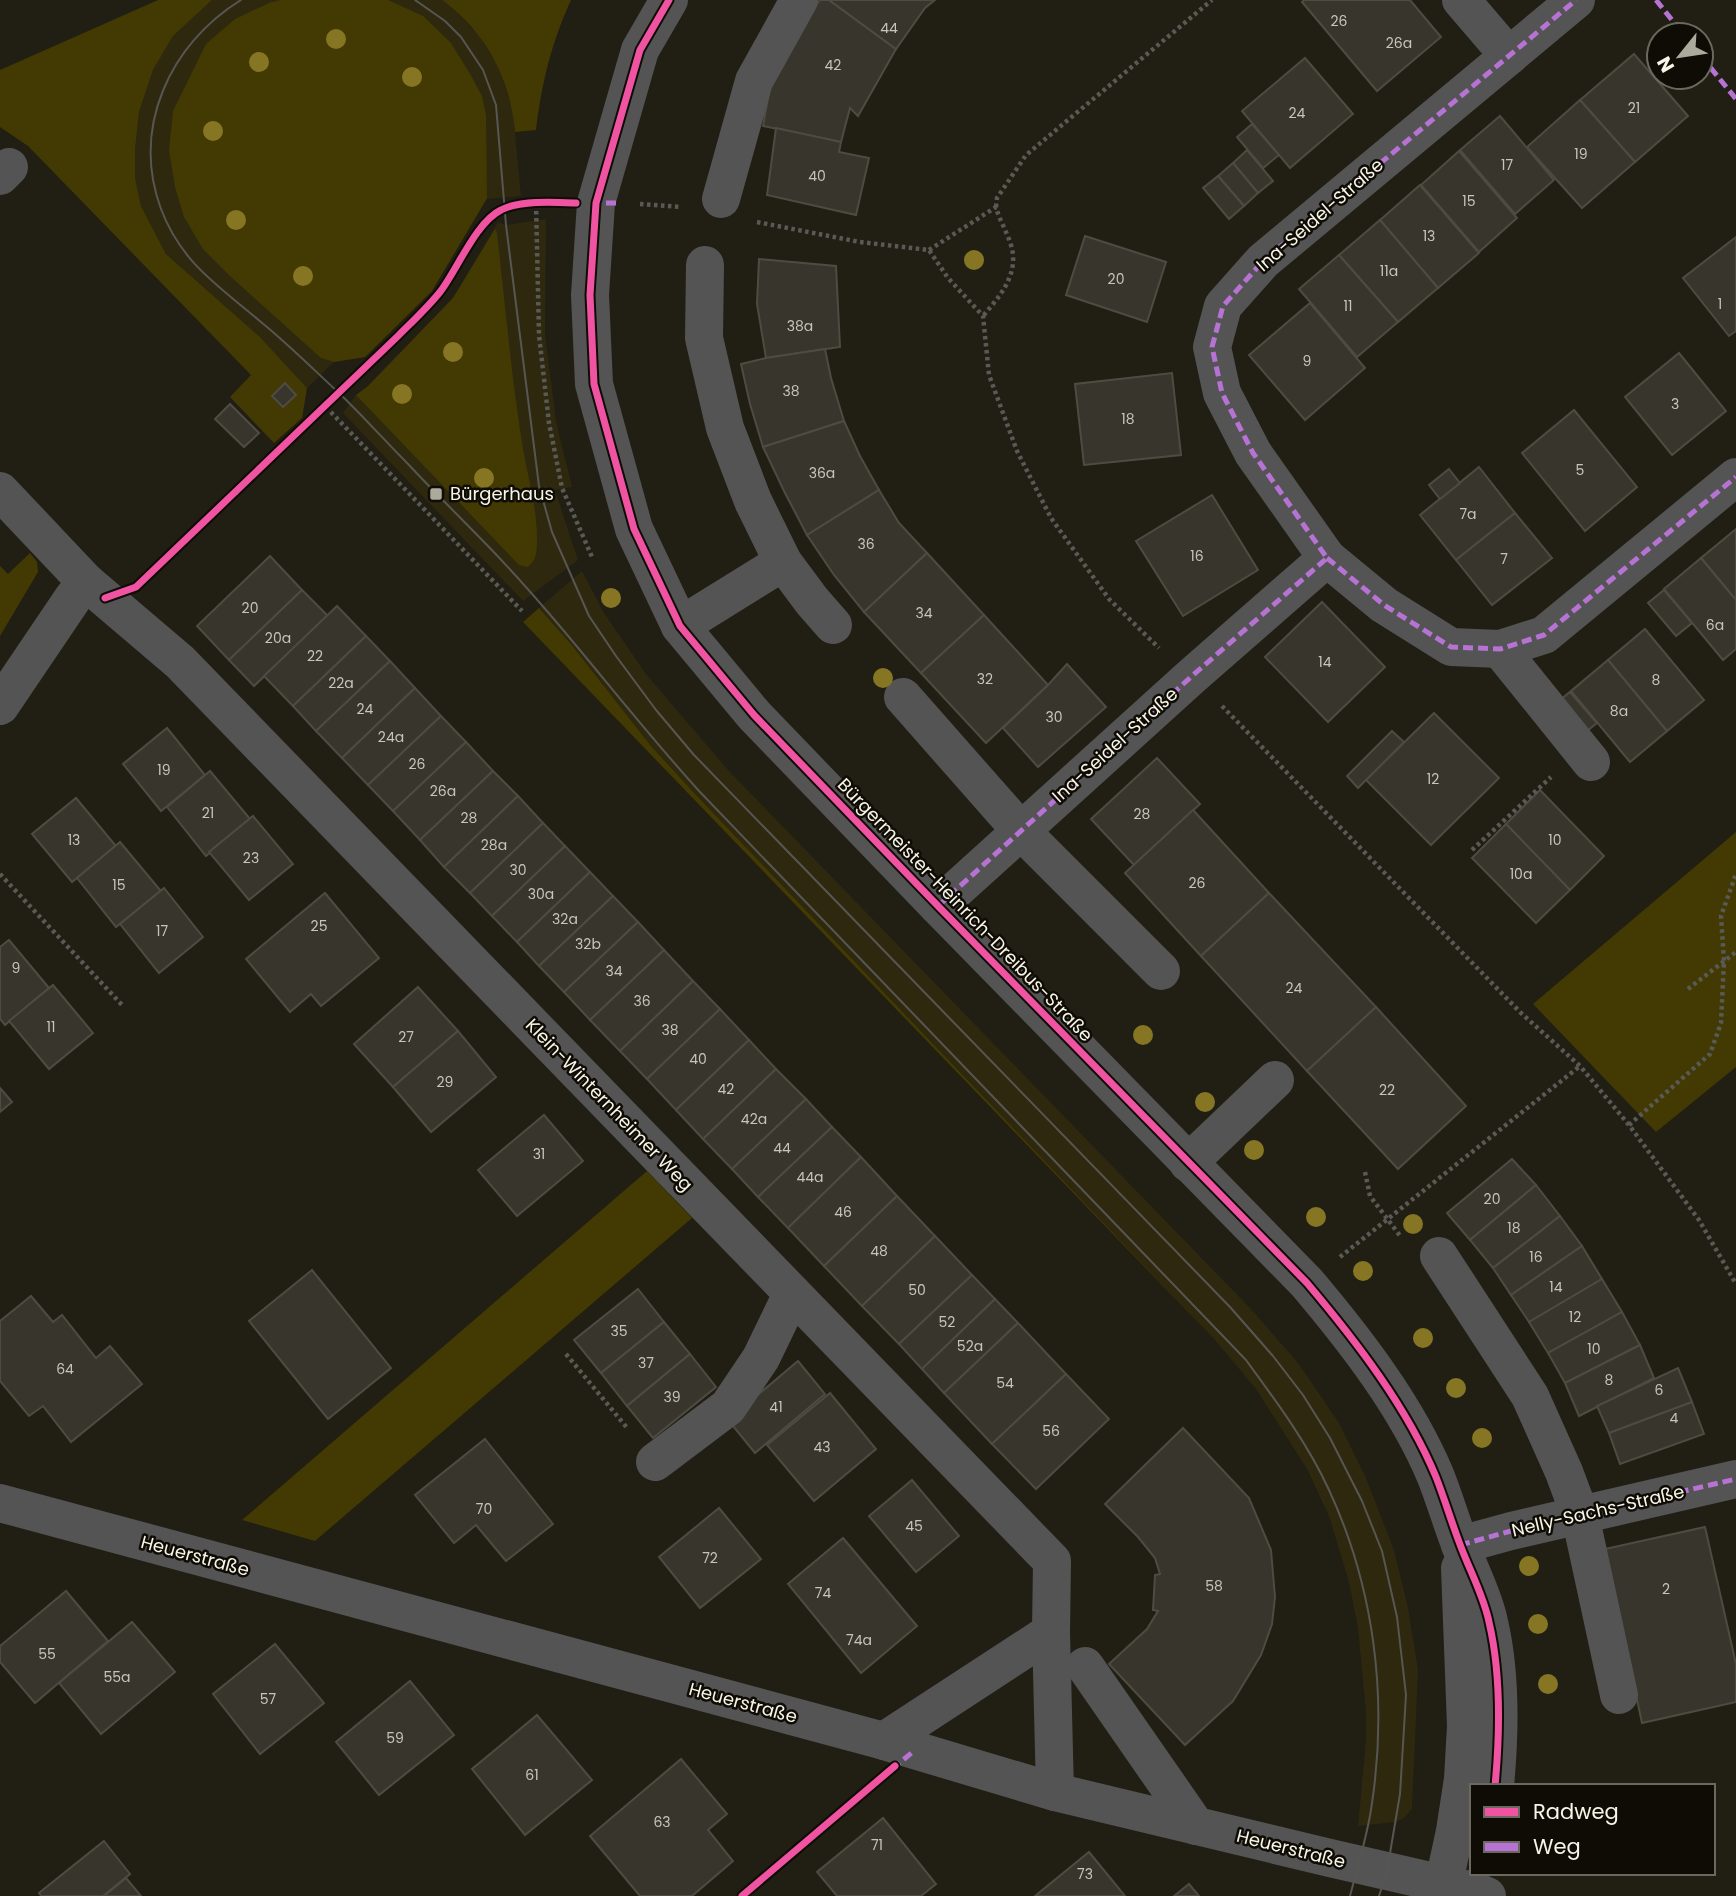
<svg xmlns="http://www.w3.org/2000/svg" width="1736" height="1896" font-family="Poppins,sans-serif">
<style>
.built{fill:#2e280f}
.green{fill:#433903}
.building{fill:#38352c;stroke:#4e4c42;stroke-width:2}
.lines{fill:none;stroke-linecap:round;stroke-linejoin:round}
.path{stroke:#595a55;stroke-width:4.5;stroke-dasharray:3.5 3.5;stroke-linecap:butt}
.minor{stroke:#545455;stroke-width:38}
.tram{stroke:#575652;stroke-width:2}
.quiet{stroke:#b673d3;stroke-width:5;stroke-dasharray:10 5;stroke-linecap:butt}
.cycleway-casing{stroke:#0e0c04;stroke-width:11}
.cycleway{stroke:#f153a3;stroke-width:7}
.tree{fill:#867624}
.poi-dot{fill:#acaa9d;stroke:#0e0c04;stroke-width:2.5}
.labels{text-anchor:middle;stroke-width:5;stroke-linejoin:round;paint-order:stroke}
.number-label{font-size:14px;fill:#c7c5b9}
.street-label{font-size:18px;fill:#f7f5e8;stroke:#0e0c04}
.poi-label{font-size:18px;fill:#f7f5e8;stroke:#0e0c04;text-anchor:start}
</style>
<rect width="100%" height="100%" fill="#211e13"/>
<g class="built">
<path d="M212,0h230l14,11 25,27 19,31 13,43 8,84 -34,3 -55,92 -67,66 -31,5 -27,26 -47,-51 -94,-83 -25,-48 -6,-27v-29l4,-38 14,-42 20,-34z"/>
<path d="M546,219l-1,116 11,86 16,66 -17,3 23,70 -55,41 -180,-188 13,-18 11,-8 86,-89 45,-76 8,3z"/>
<path d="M582,571l22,42 42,61 83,97 523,539 47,54 40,59 27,55 28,72 14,58 10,62 -6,139 -9,10 -8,3 -37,4 8,-86v-28l-8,-84 -9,-46 -20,-66 -22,-47 -51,-80 -41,-49 -518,-544 -46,-50 -80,-102 -32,-36z"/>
</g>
<g class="green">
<path d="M158,0h54l-39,36 -20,34 -14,42 -4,38v28l6,28 25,48 94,83 47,51 -5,30 -28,25 -44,-46 21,-22 -223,-229 -28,-19v-57z"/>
<path d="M280,0h108l35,16 28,27 18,29 13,24 4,19 1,83 -55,93 -67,66 -31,5 -13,-4 -91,-82 -27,-27 -19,-32 -9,-30 -6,-37 4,-39 33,-67 29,-25 34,-16z"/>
<path d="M442,0h129c-20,44 -29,82 -35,130l-21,2c-5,-55 -29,-99 -73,-132z"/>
<path d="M495,229l2,4c8,70 14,140 25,210 5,32 15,63 15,95 0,12 0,23 -10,29l-8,-2 -163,-170 11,-8 86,-89z"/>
<path d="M30,553l7,9 1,10 -38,64v-70l8,8z"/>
<path d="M539,608l32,36 80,102 46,50 518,544 -692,-718z"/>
<path d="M1736,832v235l-80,65 -123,-128z"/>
<path d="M647,1171l45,47 -377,323 -73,-21z"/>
</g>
<g class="building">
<path d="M820,0h9l67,49 -38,67 -8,-8 -9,34 -78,-16 8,-44 29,-55z"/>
<path d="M829,0h106l-10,8 -29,41z"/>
<path d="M1304,0h106l31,37 -64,54 -75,-89z"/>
<path d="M1634,54l54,62 -53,46 -55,-62z"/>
<path d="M1305,58l48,56 -63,54 -48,-57z"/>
<path d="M1580,100l55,62 -53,46 -55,-61z"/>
<path d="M1500,116l54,64 -39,34 -55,-64z"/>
<path d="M1252,124l27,31 -16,13 -26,-31z"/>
<path d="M776,128l65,14 -2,10 30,6 -13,57 -89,-20z"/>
<path d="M1247,150l26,31 -15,12 -25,-30z"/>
<path d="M1459,151l58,67 -38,34 -58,-67z"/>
<path d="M1233,163l25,30 -14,13 -26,-30z"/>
<path d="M1218,176l26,30 -15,13 -26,-31z"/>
<path d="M1420,185l59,68 -41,35 -58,-68z"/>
<path d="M1380,220l58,68 -40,34 -59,-67z"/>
<path d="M1085,236l81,26 -19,60 -81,-27z"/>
<path d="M1736,237v94l-7,5 -46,-58z"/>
<path d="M1339,255l59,67 -41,35 -58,-68z"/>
<path d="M759,259l77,7 4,81 -74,11 -9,-54z"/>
<path d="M1310,303l55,65 -60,52 -56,-65z"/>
<path d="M825,349l6,29 13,43 -81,26 -13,-43 -9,-40 25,-6z"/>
<path d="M1679,353l47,58 -54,44 -47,-58z"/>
<path d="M1172,373l9,82 -97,10 -9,-81z"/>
<path d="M285,383l11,12 -13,12 -11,-11z"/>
<path d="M230,404l29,29 -15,14 -29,-28z"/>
<path d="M1574,410l63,77 -52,44 -63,-78z"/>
<path d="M844,421l16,35 19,34 -72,45 -22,-42 -22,-46z"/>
<path d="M1479,467l36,46 -59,47 -36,-45z"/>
<path d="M1449,469l11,14 -20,16 -11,-14z"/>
<path d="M879,490l20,33 28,30 -63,59 -30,-37 -27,-40z"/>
<path d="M1212,495l46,75 -75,46 -47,-75z"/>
<path d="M1515,513l37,45 -60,47 -36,-45z"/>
<path d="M1736,529v71l-35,-42z"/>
<path d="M927,553l57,62 -63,58 -57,-61z"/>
<path d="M270,556l32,34 -73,70 -32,-34z"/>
<path d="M1701,558l35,42v49l-13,11 -59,-71z"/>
<path d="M302,590l26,26 -74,70 -25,-26z"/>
<path d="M1664,590l28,33 -16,13 -28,-33z"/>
<path d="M1322,602l63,65 -57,55 -63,-65z"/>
<path d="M337,606l29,30 -73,70 -29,-30z"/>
<path d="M984,615l64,70 -62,58 -65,-70z"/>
<path d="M1645,629l59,71 -37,31 -59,-71z"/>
<path d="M366,636l24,25 -74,70 -23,-25z"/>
<path d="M1608,660l59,71 -37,31 -59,-71z"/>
<path d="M390,661l25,27 -73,70 -26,-27z"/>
<path d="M1067,664l39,43 -68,60 -35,-39 45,-43z"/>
<path d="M415,688l26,28 -73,69 -26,-27z"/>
<path d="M1570,692l27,31 -16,13 -26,-32z"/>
<path d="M1434,713l65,65 -68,67 -65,-65z"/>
<path d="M441,716l25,26 -73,69 -25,-26z"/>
<path d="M167,728l38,47 -44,36 -38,-47z"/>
<path d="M1392,731l12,11 -46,46 -11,-12z"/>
<path d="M466,742l27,29 -73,69 -27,-29z"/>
<path d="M1157,758l43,46 -66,61 -43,-46z"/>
<path d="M210,771l40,48 -44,37 -39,-49z"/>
<path d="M493,771l25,25 -74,71 -24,-27z"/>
<path d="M1540,790l64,66 -34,34 -64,-66z"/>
<path d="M518,796l25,27 -73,70 -26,-26z"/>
<path d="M76,798l40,48 -44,36 -40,-48z"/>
<path d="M1193,810l76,83 -68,63 -76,-83z"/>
<path d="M253,816l40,48 -44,36 -40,-48z"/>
<path d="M543,823l22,23 -73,70 -22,-23z"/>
<path d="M1506,824l64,66 -34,33 -64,-65z"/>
<path d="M120,842l41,49 -45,36 -39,-49z"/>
<path d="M565,846l25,26 -73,70 -25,-26z"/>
<path d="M590,872l23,24 -74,70 -22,-24z"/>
<path d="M164,888l39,49 -44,36 -39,-49z"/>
<path d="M325,893l54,65 -58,48 -10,-12 -21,18 -44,-53z"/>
<path d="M1269,893l107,114 -69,64 -106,-115z"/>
<path d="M613,896l25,26 -74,70 -25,-26z"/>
<path d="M638,922l26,28 -74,70 -26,-28z"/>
<path d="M9,940l40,48 -44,37 -5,-6v-72z"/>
<path d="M664,950l29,31 -73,70 -30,-31z"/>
<path d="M693,981l27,28 -73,70 -27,-28z"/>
<path d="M53,985l40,48 -44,36 -40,-48z"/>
<path d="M418,987l40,44 -65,56 -39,-43z"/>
<path d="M1376,1007l90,99 -68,63 -91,-98z"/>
<path d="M720,1009l29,31 -73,70 -29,-31z"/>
<path d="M458,1031l38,46 -65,55 -38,-45z"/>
<path d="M749,1040l27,29 -73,70 -27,-29z"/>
<path d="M776,1069l30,30 -74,70 -29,-30z"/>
<path d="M0,1088l12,14 -12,10z"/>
<path d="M806,1099l26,28 -74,70 -26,-28z"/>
<path d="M544,1115l39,46 -66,55 -39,-46z"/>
<path d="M832,1127l29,30 -73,71 -30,-31z"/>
<path d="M861,1157l36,39 -73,70 -36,-38z"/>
<path d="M1512,1159l24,26 -66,55 -23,-27z"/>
<path d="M1536,1185l24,31 -67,52 -23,-28z"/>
<path d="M897,1196l38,40 -73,70 -38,-40z"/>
<path d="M1560,1216l22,30 -71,49 -18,-27z"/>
<path d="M935,1236l37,39 -73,69 -37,-38z"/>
<path d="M1582,1246l20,33 -73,43 -18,-27z"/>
<path d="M312,1270l79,98 -63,51 -79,-98z"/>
<path d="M972,1275l23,24 -73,70 -23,-25z"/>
<path d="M1602,1279l20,33 -74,41 -19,-31z"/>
<path d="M638,1289l26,33 -63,51 -27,-33z"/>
<path d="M31,1296l22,26 9,-7 34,43 14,-12 32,38 -71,58 -28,-36 -14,10 -29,-35v-60z"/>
<path d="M995,1299l23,24 -74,70 -22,-24z"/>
<path d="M1622,1312l18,33 -75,38 -17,-30z"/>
<path d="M664,1322l26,32 -63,52 -26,-33z"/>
<path d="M1018,1323l48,51 -74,70 -48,-51z"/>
<path d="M1640,1345l14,33 -75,38 -14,-33z"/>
<path d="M690,1354l26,33 -63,51 -26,-32z"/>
<path d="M798,1361l27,33 -70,59 -27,-33z"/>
<path d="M1678,1368l14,34 -83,31 -12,-27z"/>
<path d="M1066,1374l43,45 -73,70 -44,-45z"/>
<path d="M830,1393l46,56 -62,52 -47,-56z"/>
<path d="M1692,1402l12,32 -84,30 -11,-31z"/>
<path d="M1183,1428l66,70 22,52 4,47 -3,27 -11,31 -28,46 -48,44 -76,-81 38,-35 11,-18 -5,-1 2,-35 5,-1 -5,-16 -17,-21 -33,-33z"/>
<path d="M485,1439l68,85 -47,37 -30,-36 -22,18 -39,-48z"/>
<path d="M912,1480l47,56 -43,36 -47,-56z"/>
<path d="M719,1508l42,51 -61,49 -41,-51z"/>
<path d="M1705,1527l31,137v38l-94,21 -37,-174z"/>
<path d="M843,1538l74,88 -56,47 -73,-89z"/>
<path d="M66,1591l42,50 -73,62 -35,-41v-16z"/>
<path d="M132,1622l43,50 -74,62 -42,-51z"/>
<path d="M275,1644l49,59 -64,51 -47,-60z"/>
<path d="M410,1681l44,54 -75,60 -43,-53z"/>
<path d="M537,1715l55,65 -67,55 -53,-66z"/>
<path d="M681,1759l46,55 -19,16 25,31 -41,35h-52l-50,-60z"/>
<path d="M883,1818l53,66 -15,12h-84l-20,-24z"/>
<path d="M104,1841l26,33 -27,22h-62l-2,-3z"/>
<path d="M1089,1852l36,44h-90z"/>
<path d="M126,1878l15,18h-37z"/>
<path d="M1189,1884l10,12h-25z"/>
</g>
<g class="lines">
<g class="path">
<path d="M536,204l3,131 10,88 13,65 30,69"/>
<path d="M640,204l40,3"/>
<path d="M996,207l1,-9 29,-43 186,-155"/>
<path d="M757,222l103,20 69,8 19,28 35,38 6,59 28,76 34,67 58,81 50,49"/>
<path d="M929,250l67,-43c3,12 10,23 14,35 11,30 -9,53 -27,74"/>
<path d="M326,407l196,204"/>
<path d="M1222,706l299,307 59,53 49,59 70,95 37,64"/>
<path d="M1472,850l79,-73"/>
<path d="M0,874l123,132"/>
<path d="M1688,989l48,-37"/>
<path d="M1629,1125l81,-71 11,-31 3,-62 -3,-45 15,-42"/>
<path d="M1365,1172l5,24 31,41"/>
<path d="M1340,1257l240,-191"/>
<path d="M566,1354l62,75"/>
</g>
<g class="minor">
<path d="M669,0l-29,50 -44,153 -6,92 4,89 40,145 46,97 74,89 184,191 369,377c49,58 100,124 129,194 9,23 16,47 25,70 9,24 23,50 28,75 12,51 11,111 6,164"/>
<path d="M1461,0l48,56"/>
<path d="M0,176l9,-9"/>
<path d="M721,199l33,-118 45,-81"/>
<path d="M705,265l-1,73 21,90 28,73 30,61 29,39 21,24"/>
<path d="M0,491l86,91 94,80 872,899 -1,71 4,160"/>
<path d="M1327,558l57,47 67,42 49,2 44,-14 192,-158"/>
<path d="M680,626l103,-64"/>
<path d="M1500,649l91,113"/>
<path d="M903,697l118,134 140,140"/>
<path d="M0,706l73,-108 13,-16"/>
<path d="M938,906l254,-230 135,-118 -74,-105 -31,-60 -10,-46 11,-41 40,-45 313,-261"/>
<path d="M1188,1163l87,-83"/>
<path d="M1439,1256l91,140 34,76 16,43 39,180"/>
<path d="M655,1462l73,-55 33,-49 31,-64"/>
<path d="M0,1503l884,238 171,51 275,66 148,34 9,4"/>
<path d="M1460,1545l51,-14 225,-52"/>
<path d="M1085,1666l111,160"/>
<path d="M884,1741l167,-109"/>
<path d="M1441,1896l14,-65 8,-52 3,-53 -6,-158"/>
</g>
<g class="tram">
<path d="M241,0c-71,44 -110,127 -80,209 21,55 58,77 100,113 27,22 52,47 78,71 24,23 46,48 70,72 25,27 52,53 77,79 77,79 140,167 214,248l546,568c30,41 62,84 83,130 45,97 59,207 43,313 -4,31 -14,62 -22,93"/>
<path d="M415,0l30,21 16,16 22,33 13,35 10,120 33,261 13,46 37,84 27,40 40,54 38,45 536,552 43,49 30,39 27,43 32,63 20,50 15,66 9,78 -6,99 -13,77 -8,25"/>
</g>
<g class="quiet">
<path d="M1656,0l28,35"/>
<path d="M1701,56l35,43"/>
<path d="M591,203h28"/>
<path d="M1327,558l57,47 67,42 49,2 44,-14 192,-158"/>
<path d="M938,906l254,-230 135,-118 -74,-105 -31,-60 -10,-46 11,-41 40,-45 313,-261"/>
<path d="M1460,1545l51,-14 225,-52"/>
<path d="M892,1769l22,-18"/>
</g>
<g class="cycleway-casing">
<g id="cycleway">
<path d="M669,0l-29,50 -44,153 -6,92 4,89 40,145 46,97 74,89 184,191 369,377c49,58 100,124 129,194 9,23 16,47 25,70 9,24 23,50 28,75 12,51 11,111 6,164"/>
<path d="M105,598l31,-11 263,-252c14,-14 29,-28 41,-43 17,-22 36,-70 61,-82 19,-10 53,-8 75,-7"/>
<path d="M742,1896l153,-130"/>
</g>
</g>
<use href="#cycleway" class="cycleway"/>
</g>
<g class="tree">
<circle cx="336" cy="39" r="10"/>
<circle cx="259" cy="62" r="10"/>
<circle cx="412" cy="77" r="10"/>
<circle cx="213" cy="131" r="10"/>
<circle cx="236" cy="220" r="10"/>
<circle cx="974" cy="260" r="10"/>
<circle cx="303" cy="276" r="10"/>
<circle cx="453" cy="352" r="10"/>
<circle cx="402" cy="394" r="10"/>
<circle cx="484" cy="478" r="10"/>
<circle cx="611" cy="598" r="10"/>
<circle cx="883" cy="678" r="10"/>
<circle cx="1143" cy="1035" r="10"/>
<circle cx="1205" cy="1102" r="10"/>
<circle cx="1254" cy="1150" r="10"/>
<circle cx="1316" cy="1217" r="10"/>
<circle cx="1413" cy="1224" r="10"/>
<circle cx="1363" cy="1271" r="10"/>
<circle cx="1423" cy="1338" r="10"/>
<circle cx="1456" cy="1388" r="10"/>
<circle cx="1482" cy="1438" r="10"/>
<circle cx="1529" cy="1566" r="10"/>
<circle cx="1538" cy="1624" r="10"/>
<circle cx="1548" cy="1684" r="10"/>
</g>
<rect class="poi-dot" x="429" y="487" width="14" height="14" rx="3.5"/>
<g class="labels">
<g class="number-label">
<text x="1339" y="26">26</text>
<text x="889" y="33">44</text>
<text x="1399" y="48">26a</text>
<text x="833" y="70">42</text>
<text x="1634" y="113">21</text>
<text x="1297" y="118">24</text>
<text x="1581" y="159">19</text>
<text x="1507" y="170">17</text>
<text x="817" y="181">40</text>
<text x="1469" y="206">15</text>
<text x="1429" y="241">13</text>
<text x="1389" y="276">11a</text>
<text x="1116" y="284">20</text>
<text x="1720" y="309">1</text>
<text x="1348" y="311">11</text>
<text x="800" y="331">38a</text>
<text x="1307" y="366">9</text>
<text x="791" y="396">38</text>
<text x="1675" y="409">3</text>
<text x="1128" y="424">18</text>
<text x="1580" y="475">5</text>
<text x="822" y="478">36a</text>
<text x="1468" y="519">7a</text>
<text x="866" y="549">36</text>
<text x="1197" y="561">16</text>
<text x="1504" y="564">7</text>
<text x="250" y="613">20</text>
<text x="924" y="618">34</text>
<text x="1715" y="630">6a</text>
<text x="278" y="643">20a</text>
<text x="315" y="661">22</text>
<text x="1325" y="667">14</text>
<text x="985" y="684">32</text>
<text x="1656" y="685">8</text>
<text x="341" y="688">22a</text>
<text x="365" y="714">24</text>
<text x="1619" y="716">8a</text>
<text x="1054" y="722">30</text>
<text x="391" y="742">24a</text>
<text x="417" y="769">26</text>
<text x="164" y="775">19</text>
<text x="1433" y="784">12</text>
<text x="443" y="796">26a</text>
<text x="208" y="818">21</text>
<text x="1142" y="819">28</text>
<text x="469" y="823">28</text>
<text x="74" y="845">13</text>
<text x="1555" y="845">10</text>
<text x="494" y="850">28a</text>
<text x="251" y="863">23</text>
<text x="518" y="875">30</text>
<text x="1521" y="879">10a</text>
<text x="1197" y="888">26</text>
<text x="119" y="890">15</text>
<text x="541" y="899">30a</text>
<text x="565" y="924">32a</text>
<text x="319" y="931">25</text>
<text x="162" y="936">17</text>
<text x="588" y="949">32b</text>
<text x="16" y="973">9</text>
<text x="614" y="976">34</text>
<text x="1294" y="993">24</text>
<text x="642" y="1006">36</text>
<text x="51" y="1032">11</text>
<text x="670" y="1035">38</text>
<text x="406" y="1042">27</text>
<text x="698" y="1064">40</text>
<text x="445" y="1087">29</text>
<text x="726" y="1094">42</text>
<text x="1387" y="1095">22</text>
<text x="754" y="1124">42a</text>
<text x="782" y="1153">44</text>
<text x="539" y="1159">31</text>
<text x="810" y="1182">44a</text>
<text x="1492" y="1204">20</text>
<text x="843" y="1217">46</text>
<text x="1514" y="1233">18</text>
<text x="879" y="1256">48</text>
<text x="1536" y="1262">16</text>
<text x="1556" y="1292">14</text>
<text x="917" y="1295">50</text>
<text x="1575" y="1322">12</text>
<text x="947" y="1327">52</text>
<text x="619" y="1336">35</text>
<text x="970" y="1351">52a</text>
<text x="1594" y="1354">10</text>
<text x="646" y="1368">37</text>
<text x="65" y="1374">64</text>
<text x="1609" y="1385">8</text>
<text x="1005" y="1388">54</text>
<text x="1659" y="1395">6</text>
<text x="672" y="1402">39</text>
<text x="776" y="1412">41</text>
<text x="1674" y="1423">4</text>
<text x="1051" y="1436">56</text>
<text x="822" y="1452">43</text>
<text x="484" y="1514">70</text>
<text x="914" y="1531">45</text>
<text x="710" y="1563">72</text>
<text x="1214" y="1591">58</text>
<text x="1666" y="1594">2</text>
<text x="823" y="1598">74</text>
<text x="859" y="1645">74a</text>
<text x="47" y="1659">55</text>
<text x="117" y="1682">55a</text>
<text x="268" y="1704">57</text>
<text x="395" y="1743">59</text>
<text x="532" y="1780">61</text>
<text x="662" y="1827">63</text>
<text x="877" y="1850">71</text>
<text x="1085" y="1879">73</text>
</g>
<g class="street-label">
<text transform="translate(1320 215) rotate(-41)" y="6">Ina-Seidel-Straße</text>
<text transform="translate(1115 745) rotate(-42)" y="6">Ina-Seidel-Straße</text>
<text transform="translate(965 910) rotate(46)" y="6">Bürgermeister-Heinrich-Dreibus-Straße</text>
<text transform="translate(609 1105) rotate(46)" y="6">Klein-Winternheimer Weg</text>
<text transform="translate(1598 1511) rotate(-13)" y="6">Nelly-Sachs-Straße</text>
<text transform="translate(195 1556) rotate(15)" y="6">Heuerstraße</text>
<text transform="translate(743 1703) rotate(15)" y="6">Heuerstraße</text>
<text transform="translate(1291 1849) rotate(14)" y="6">Heuerstraße</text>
</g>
<g class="poi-label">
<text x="450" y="500">Bürgerhaus</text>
</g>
</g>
<rect x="1470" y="1784" width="245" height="91" fill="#0e0c04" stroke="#6b695f" stroke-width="2"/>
<rect x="1484" y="1807" width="35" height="10" fill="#f153a3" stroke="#6b695f" stroke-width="2"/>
<text x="1533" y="1819" font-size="21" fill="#f7f5e8">Radweg</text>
<rect x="1484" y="1842" width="35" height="10" fill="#b673d3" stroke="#6b695f" stroke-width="2"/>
<text x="1533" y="1854" font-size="21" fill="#f7f5e8">Weg</text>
<g transform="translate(1680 56) rotate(240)"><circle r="33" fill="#0e0c04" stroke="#6b695f" stroke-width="2"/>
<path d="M0-5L12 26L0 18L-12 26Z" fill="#acaa9d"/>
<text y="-10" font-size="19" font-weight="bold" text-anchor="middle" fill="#f7f5e8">N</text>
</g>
</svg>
